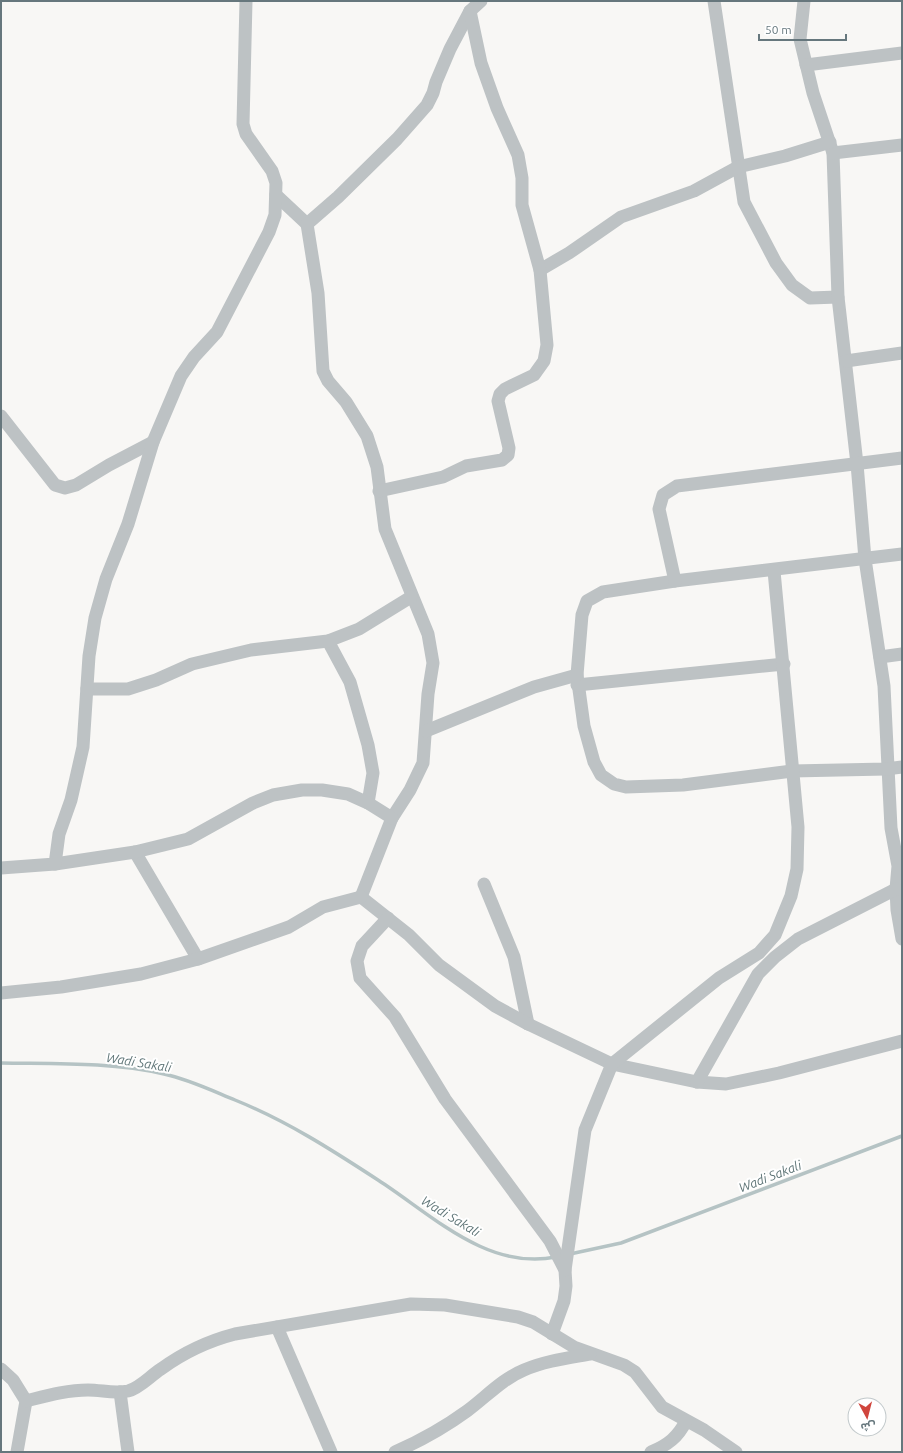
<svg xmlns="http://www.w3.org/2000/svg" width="903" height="1453" font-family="Ubuntu,'Noto Sans Arabic',sans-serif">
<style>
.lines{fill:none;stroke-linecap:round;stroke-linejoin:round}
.stream{stroke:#b5c3c4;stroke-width:3.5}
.minor{stroke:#bdc2c4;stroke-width:13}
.labels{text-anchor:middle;stroke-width:4;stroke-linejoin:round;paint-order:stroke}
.water-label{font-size:13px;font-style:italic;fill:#607678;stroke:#fff}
</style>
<rect width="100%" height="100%" fill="#f8f7f5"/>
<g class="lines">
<g class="stream">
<path d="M1,1063c54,1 110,-1 163,11 24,5 49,17 71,26 52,21 97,50 143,80 53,34 109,91 178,77"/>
<path d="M570,1254l51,-11 281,-107"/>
</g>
<g class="minor">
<path d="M714,1l30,201 32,61 16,22 18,13 28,-1"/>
<path d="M804,1l-4,38 13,54 20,60 5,144 19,167 8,95 19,127 7,142 7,38 -2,23 1,21 5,29"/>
<path d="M806,65l96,-12"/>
<path d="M833,153l69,-8"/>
<path d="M276,195l31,29 31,-27 59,-58 30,-34 6,-12 3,-11 14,-33 20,-38 11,-10"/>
<path d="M307,224l11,69 5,78 5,10 18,21 21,34 10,31 8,62 43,105 5,29 -5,31 -5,69 -13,27 -18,28 -31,79"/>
<path d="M540,270l29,-17 52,-36 73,-26 44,-24 47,-11 45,-14"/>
<path d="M846,361l56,-8"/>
<path d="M1,416l54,69 10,3 11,-3 33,-20 44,-23"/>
<path d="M379,491l64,-14 23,-11 36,-6 6,-5 1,-7 -11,-47 2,-7 5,-5 29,-14 10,-14 3,-16 -7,-75 -18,-65v-27l-4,-23 -21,-47 -16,-45 -11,-52"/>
<path d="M902,554l-227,27 -72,11 -16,9 -5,14 -5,60 7,51 10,36 7,13 13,9 12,3 57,-2 109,-14 94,-2 16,-2"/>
<path d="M675,581l-16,-72 4,-14 14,-9 225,-28"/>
<path d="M328,641l22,41 18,63 5,28 -5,30"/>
<path d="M880,657l22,-3"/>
<path d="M577,685l207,-21"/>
<path d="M87,689h41l28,-9 36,-16 59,-14 77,-9 31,-12 52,-32"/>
<path d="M426,731l108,-44 43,-12"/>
<path d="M135,852l63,107"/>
<path d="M55,864l80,-12 53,-13 65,-36 20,-8 29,-5h20l26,4 20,9 24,15"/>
<path d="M1,868l54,-4 4,-30 12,-34 12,-53 6,-91 6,-38 11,-39 22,-55 25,-82 28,-66 13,-19 23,-25 52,-100 6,-17 1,-32 -4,-12 -26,-37 -3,-10 3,-123"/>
<path d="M484,884l30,73 14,67"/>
<path d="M361,897l48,38 30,30 56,41 33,18 84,40 85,18 29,2 53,-11 123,-32"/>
<path d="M388,918l-26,28 -5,15 3,17 35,39 50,82 105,142 15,29 1,16 -2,15 -12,33"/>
<path d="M1,993l60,-6 80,-13 57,-15 91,-32 34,-20 38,-10"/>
<path d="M697,1082l61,-108 17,-17 23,-18 98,-50"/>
<path d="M565,1270l20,-140 27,-66 107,-86 40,-25 16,-18 16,-39 6,-27 1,-42 -24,-256"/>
<path d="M277,1327l54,125"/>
<path d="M1,1369l12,11 13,21 -9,51"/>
<path d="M120,1392l8,60"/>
<path d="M26,1401c20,-5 41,-11 62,-11 14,0 26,4 40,1 12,-3 22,-15 33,-22 22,-16 47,-28 74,-35l176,-30 34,1 73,12 15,5 41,25 50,18 11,7 27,35 42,23 32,22"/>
<path d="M395,1452c25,-11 50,-25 72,-41 19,-14 35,-32 57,-41 21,-9 44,-12 66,-16"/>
<path d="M651,1452c17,-7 27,-15 35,-31"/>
</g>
</g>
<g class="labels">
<g class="water-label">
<text transform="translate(139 1062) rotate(9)" y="5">Wadi Sakali</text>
<text transform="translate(770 1176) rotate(-21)" y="5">Wadi Sakali</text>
<text transform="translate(451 1216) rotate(31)" y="5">Wadi Sakali</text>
</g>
</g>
<rect width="903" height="1453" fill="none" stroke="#66777d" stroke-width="4"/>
<g transform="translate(867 1417) rotate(173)"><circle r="19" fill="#ffffff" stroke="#c2c9cb"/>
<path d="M0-3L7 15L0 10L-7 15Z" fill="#d0453d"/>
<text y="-6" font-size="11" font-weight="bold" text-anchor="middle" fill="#66777d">ش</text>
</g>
<path d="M759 34v6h87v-6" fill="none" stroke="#66777d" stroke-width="2"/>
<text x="765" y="34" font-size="12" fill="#66777d" stroke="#ffffff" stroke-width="3" paint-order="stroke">50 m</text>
</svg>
